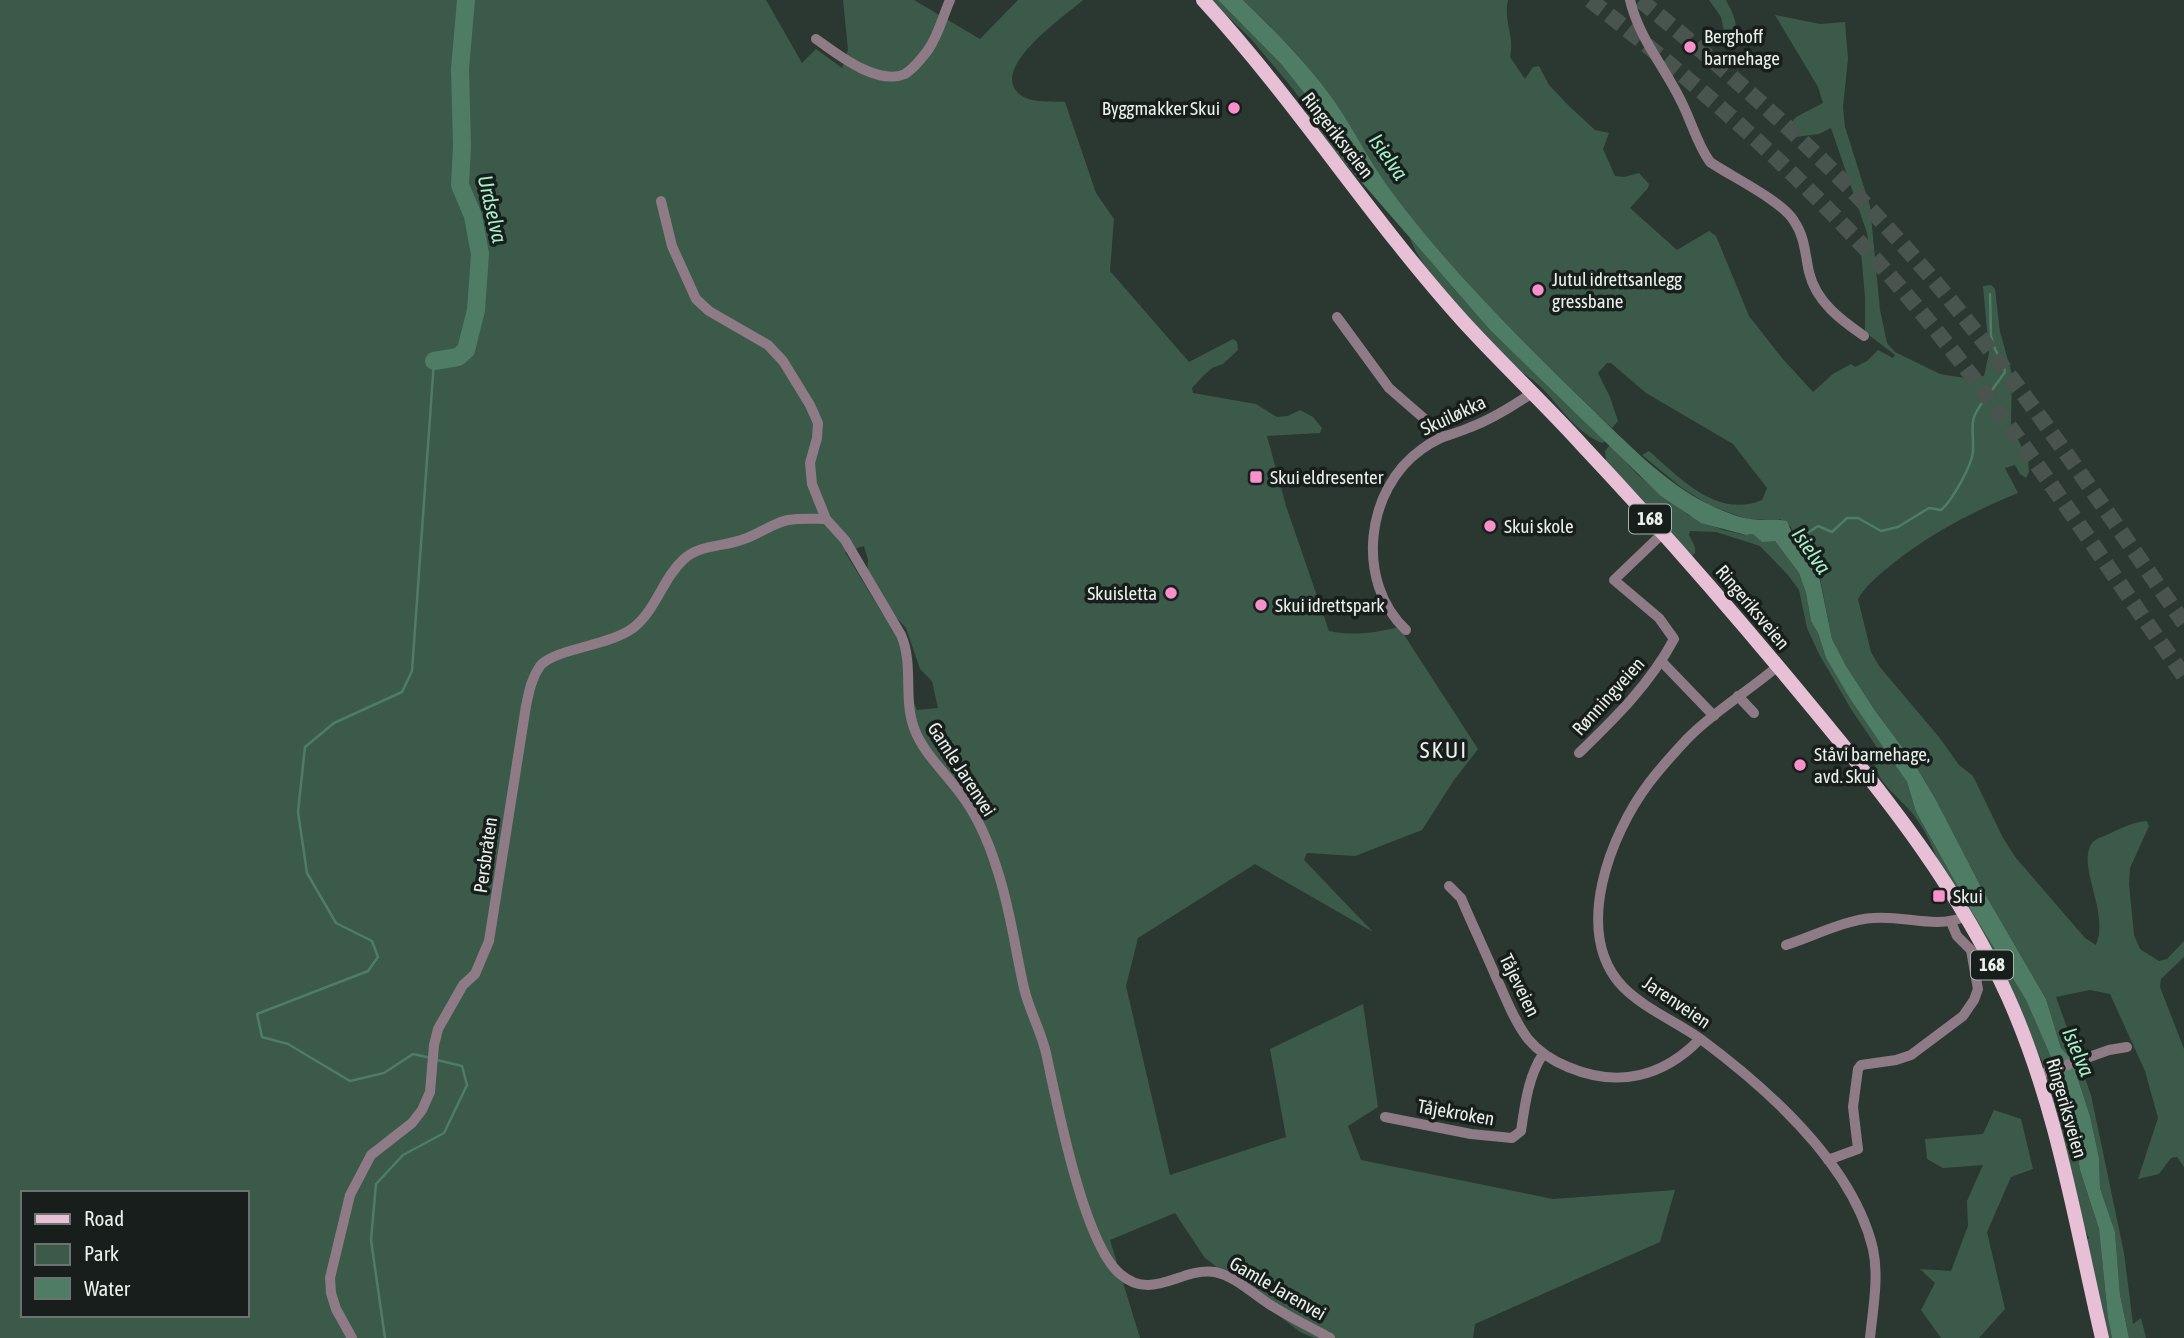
<svg xmlns="http://www.w3.org/2000/svg" width="2184" height="1338" font-family="'Asap Condensed',sans-serif">
<style>
.green{fill:#3b5a4a;fill-rule:evenodd}
.water{fill:#4f7c65}
.lines{fill:none;stroke-linecap:round;stroke-linejoin:round}
.stream{stroke:#4f7c65;stroke-width:2.5}
.river{stroke:#4f7c65;stroke-width:18}
.highway-tunnel{stroke:#48544d;stroke-width:16;stroke-dasharray:16 8;stroke-linecap:butt}
.minor{stroke:#8e7b85;stroke-width:10}
.major{stroke:#e8c0d5;stroke-width:14}
.poi-dot{fill:#f890cc;stroke:#181e1b;stroke-width:2.5}
.labels{text-anchor:middle;stroke-width:7;stroke-linejoin:round;paint-order:stroke}
.shield{fill:#181e1b;stroke:#aab2ad;stroke-width:2}
.shield-label{font-size:18px;font-weight:bold;fill:#e9f1ec}
.poi-label{font-size:19px;fill:#e9f1ec;stroke:#181e1b;text-anchor:start}
.street-label{font-size:19px;fill:#e9f1ec;stroke:#181e1b}
.water-label{font-size:21px;font-style:italic;fill:#a7f1ca;stroke:#181e1b}
.quarter-label{font-size:23px;letter-spacing:2px;fill:#e9f1ec;stroke:#181e1b}
</style>
<rect width="100%" height="100%" fill="#2b3831"/>
<g class="green">
<path d="M0,0h766l36,63 14,-14 26,19 6,-18 -5,-50h71l66,39 38,-39h65c-18,16 -99,71 -61,96 10,7 31,5 43,6l31,91 18,26 -4,52 79,91 44,-23 4,3 1,8 -15,14 -11,4 -9,8 -11,12 1,5 63,11 21,13 11,-1 12,-6 13,7 9,11 -2,5 -53,3 19,70 43,125c25,5 45,2 70,-4l79,122 -24,31 -32,50 -67,26 -48,-3 -3,7 69,72 -118,-68 -117,74 -12,48 44,189 116,-38 -16,-88 93,-45 15,103 -30,19 13,34 192,39 122,-9 -15,52 -185,82 -2,14h-159l-14,-6 -95,-74 -30,-45 -65,27 30,98h-1140zM864,546l4,14 -1,14 24,38 15,16 14,41 12,12 6,27 -21,2 -13,-29 -1,-26 -7,-19 -51,-84zM23,1193h224v122h-224z"/>
<path d="M1211,0h7l64,65 34,43 20,38 22,32 -46,-53 -13,-28 -11,-14 -37,-44z"/>
<path d="M1243,0h265c-5,22 7,35 2,57l15,22 8,-12 6,-1 10,19 20,21 26,24 14,3 -6,16 12,27 9,1 15,-4 10,11 -1,4 -18,20 47,42 32,-19 7,5 33,80 33,42 31,34 20,-18 18,-10 4,3 12,-6 11,-11 15,8 2,-3 -30,-23v-35l-4,-45 9,-2 -3,-17 -36,-105 -12,6 -24,3 -6,-12 7,-8 27,-14 -5,-16 -43,-72 45,9 25,-2 3,37 -5,48 2,20 25,79 10,104 7,33 8,9 45,22 25,4 19,-2 5,-23 -6,-67 8,-1 4,4 5,43 12,42 -1,50 17,37 1,11 -3,6 -6,-4 -5,-9 -10,3 13,25c-46,19 -87,40 -127,72 -12,10 -25,20 -33,34l13,53 8,14 60,71 20,28 14,11 30,62 13,20 69,80 11,7c14,-32 -20,-80 -4,-102 4,-5 13,-7 19,-10 12,-6 23,-11 36,-12l2,5 -19,42 -1,16 5,51 6,14 19,12 8,-2 17,-18v16l-23,22 -1,8 24,62v118l-7,-10 -6,1 -12,16 -21,5 20,-61 -13,-47 -35,-77 -20,-4 -34,7 35,98 33,158 9,71 8,-6 5,20h-17l-9,-43 -5,-63 -15,-44 -1,-30 -9,-42 -19,-58 -10,-10 -15,-49 -65,-112 -45,-87 -22,-37 -38,-51 -30,-46 -14,-27 -12,-61 -25,-38 -4,-13 -11,-8h-33l-36,-13 -29,-18 -40,-33 7,-4c31,27 68,68 113,49l5,-12 -34,-44 -87,-51 -35,-30h-4l-9,10 12,24 8,24 -6,7c-77,-74 -156,-150 -221,-236 -21,-28 -36,-61 -56,-90 -27,-38 -58,-70 -92,-102z"/>
<path d="M1709,0h17c7,14 16,28 4,42h-4l-5,-25z"/>
<path d="M1410,238l80,92 116,111 -4,2c-25,-10 -41,-35 -59,-54 -9,-9 -20,-15 -29,-24 -28,-25 -93,-93 -104,-127z"/>
<path d="M1610,445l28,30 50,40 35,15 22,5 8,-1 15,7h7l24,32 7,20 5,28 7,12 8,25 81,124 9,30 56,100 54,88 28,64 19,66 7,40 19,59 9,89 4,20h-3l-4,-12 -18,-86 2,-2 -5,-10 -19,-83 -23,-84 -104,-199c-6,-18 -14,-34 -26,-49 -13,-16 -35,-30 -38,-52l5,-4 -3,-11 -25,-37 -32,-55 -12,-26 -8,-38 -11,-15 -28,-29 -44,-14 -26,-1 -1,4 6,12v6l-3,3 -86,-94 -1,-11z"/>
<path d="M1994,1110l27,9 12,50 -22,8 -24,55 18,77 -26,29h-38l-20,-28 14,-27 -15,-14 31,2 17,-45 -1,-25 16,-36 -40,3 -16,-9 -2,-20 58,-5z"/>
</g>
<path class="water" d="M1218,0h25c33,32 65,64 92,102 20,29 35,61 56,89 56,76 133,152 201,218 35,34 74,75 118,96 10,5 30,13 40,14 13,2 25,-1 37,2l8,19 17,17 5,9 15,73 14,27 30,46 38,51 22,37 45,87 65,112 15,49 10,10 19,58 9,42 1,30 15,44 5,63 9,43h-17l-4,-20 -9,-89 -19,-59 -7,-40 -19,-66 -28,-64 -54,-88 -56,-100 -9,-30 -56,-82 -25,-42 -8,-25 -7,-12 -5,-28 -7,-20 -24,-32 -13,1 -9,-8 -7,1 -45,-12 -40,-27 -171,-166 -132,-152 -22,-32 -20,-38 -34,-43z"/>
<g class="lines">
<g class="stream">
<path d="M1990,294l1,42 4,13 9,17 1,6 -13,18"/>
<path d="M1797,546l8,-7 1,-5 12,-8 14,6 15,-14h11l23,13 17,-4 31,-19 12,2c11,-9 31,-45 32,-59 1,-26 -6,-29 12,-52"/>
<path d="M431,1058l-18,-4 -29,19 -34,8 -62,-37 -26,-7 -5,-23 111,-43 10,-14 -6,-16 -36,-18 -29,-50 -9,-61 7,-65 29,-24 68,-31 10,-21 22,-310"/>
<path d="M385,1338l-14,-98 5,-56 27,-29 41,-22 23,-48 -5,-19 -25,-6"/>
</g>
<path class="river" d="M434,361l24,-4 8,-7 10,-40 4,-56 -7,-38 -13,-31 2,-39 -2,-77 6,-69"/>
<g class="highway-tunnel">
<path d="M1590,0c126,98 244,204 344,328 90,111 168,232 250,348"/>
<path d="M1640,0c99,80 193,164 277,261 99,113 181,239 267,362"/>
</g>
<g class="minor">
<path d="M1630,0c9,39 35,67 52,103 10,20 15,41 28,59 22,15 71,38 84,59 11,16 11,33 15,51 7,30 32,48 55,64"/>
<path d="M816,39c21,15 61,47 89,35 8,-5 17,-16 23,-24 10,-14 15,-34 22,-50"/>
<path d="M661,201l11,45 24,53 13,12 59,34 15,16 27,44 8,18 -1,15 -7,25 2,21 14,35 19,21 56,95c13,30 2,63 13,93 9,25 31,44 46,65 17,22 29,50 37,76 13,38 18,80 27,119 5,22 17,43 22,65 11,50 37,188 73,220 33,30 61,-6 96,-1 20,4 38,22 54,32 20,13 41,23 61,34"/>
<path d="M1337,317l52,71 54,47"/>
<path d="M1406,630c-51,-48 -41,-141 16,-181 19,-14 28,-13 49,-22 21,-8 42,-21 61,-34"/>
<path d="M1662,662l52,54"/>
<path d="M1778,666c-29,25 -64,45 -91,73 -13,14 -26,28 -38,44 -38,50 -78,150 -26,204 22,22 54,35 79,53 67,50 151,124 171,209 6,29 0,59 -3,89"/>
<path d="M1738,696l16,17"/>
<path d="M1579,753c36,-35 71,-69 95,-114l-15,-21 -45,-38 49,-47"/>
<path d="M1449,886l12,12c11,26 24,53 35,79 10,21 18,44 32,62 11,13 25,22 40,28 50,21 95,10 132,-28"/>
<path d="M1786,945c25,-8 62,-26 87,-27 31,-3 62,11 91,-1"/>
<path d="M2039,1075l70,-25 18,-3"/>
<path d="M1385,1117l86,17 41,4 9,-7c4,-27 7,-54 22,-77"/>
<path d="M1828,1160l30,-11 -5,-42 5,-38 3,-4 35,-5 15,-5 52,-39 11,-16 4,-11 -7,-39 -14,-14 -6,-14"/>
<path d="M352,1338l-16,-29 -5,-16 -1,-15 20,-83 21,-40 41,-32 10,-13 8,-18 4,-47 4,-16 25,-44 12,-11 14,-33 37,-235c3,-14 5,-27 14,-40 13,-17 69,-20 93,-38 24,-19 29,-49 51,-69 17,-15 40,-12 60,-20 15,-5 29,-16 44,-19 13,-2 25,-1 38,-1"/>
</g>
<path class="major" d="M1203,0c93,101 167,218 259,320 39,43 81,82 120,125 81,86 158,175 233,266 73,88 146,181 193,286 49,109 67,226 94,341"/>
</g>
<g class="poi-dot">
<circle cx="1690" cy="47" r="7"/>
<circle cx="1234" cy="108" r="7"/>
<circle cx="1538" cy="290" r="7"/>
<rect x="1249" y="470" width="14" height="14" rx="3.5"/>
<circle cx="1490" cy="526" r="7"/>
<circle cx="1171" cy="593" r="7"/>
<circle cx="1261" cy="605" r="7"/>
<circle cx="1800" cy="765" r="7"/>
<rect x="1932" y="889" width="14" height="14" rx="3.5"/>
</g>
<g class="labels">
<g class="shield">
<rect x="1629" y="504.5" width="42" height="29" rx="5"/>
<rect x="1971" y="950.5" width="42" height="29" rx="5"/>
</g>
<g class="shield-label">
<text x="1650" y="525">168</text>
<text x="1992" y="971">168</text>
</g>
<g class="poi-label">
<text x="1704" y="43">Berghoff<tspan x="1704" dy="22">barnehage</tspan></text>
<text x="1220" y="115" text-anchor="end">Byggmakker Skui</text>
<text x="1552" y="286">Jutul idrettsanlegg<tspan x="1552" dy="22">gressbane</tspan></text>
<text x="1270" y="484">Skui eldresenter</text>
<text x="1504" y="533">Skui skole</text>
<text x="1157" y="600" text-anchor="end">Skuisletta</text>
<text x="1275" y="612">Skui idrettspark</text>
<text x="1814" y="761">Ståvi barnehage,<tspan x="1814" dy="22">avd. Skui</tspan></text>
<text x="1953" y="903">Skui</text>
</g>
<g class="street-label">
<text transform="translate(1338 135) rotate(52)" y="7">Ringeriksveien</text>
<text transform="translate(1453 415) rotate(-25)" y="7">Skuiløkka</text>
<text transform="translate(1753 607) rotate(50)" y="7">Ringeriksveien</text>
<text transform="translate(1608 696) rotate(-48)" y="7">Rønningveien</text>
<text transform="translate(962 769) rotate(57)" y="7">Gamle Jarenvei</text>
<text transform="translate(485 855) rotate(-82)" y="7">Persbråten</text>
<text transform="translate(1520 985) rotate(64)" y="7">Tåjeveien</text>
<text transform="translate(1677 1002) rotate(34)" y="7">Jarenveien</text>
<text transform="translate(2067 1108) rotate(74)" y="7">Ringeriksveien</text>
<text transform="translate(1456 1112) rotate(10)" y="7">Tåjekroken</text>
<text transform="translate(1278 1288) rotate(30)" y="7">Gamle Jarenvei</text>
</g>
<g class="water-label">
<text transform="translate(1388 157) rotate(55)" y="7">Isielva</text>
<text transform="translate(492 209) rotate(77)" y="7">Urdselva</text>
<text transform="translate(1811 551) rotate(55)" y="7">Isielva</text>
<text transform="translate(2078 1052) rotate(67)" y="7">Isielva</text>
</g>
<g class="quarter-label">
<text x="1444" y="758">SKUI</text>
</g>
</g>
<rect x="21" y="1191" width="228" height="126" fill="#181e1b" stroke="#6c726f" stroke-width="2"/>
<rect x="35" y="1214" width="35" height="10" fill="#e8c0d5" stroke="#6c726f" stroke-width="2"/>
<text x="84" y="1226" font-size="21" fill="#e9f1ec">Road</text>
<rect x="35" y="1244" width="35" height="21" fill="#3b5a4a" stroke="#6c726f" stroke-width="2"/>
<text x="84" y="1261" font-size="21" fill="#e9f1ec">Park</text>
<rect x="35" y="1278" width="35" height="21" fill="#4f7c65" stroke="#6c726f" stroke-width="2"/>
<text x="84" y="1296" font-size="21" fill="#e9f1ec">Water</text>
</svg>
